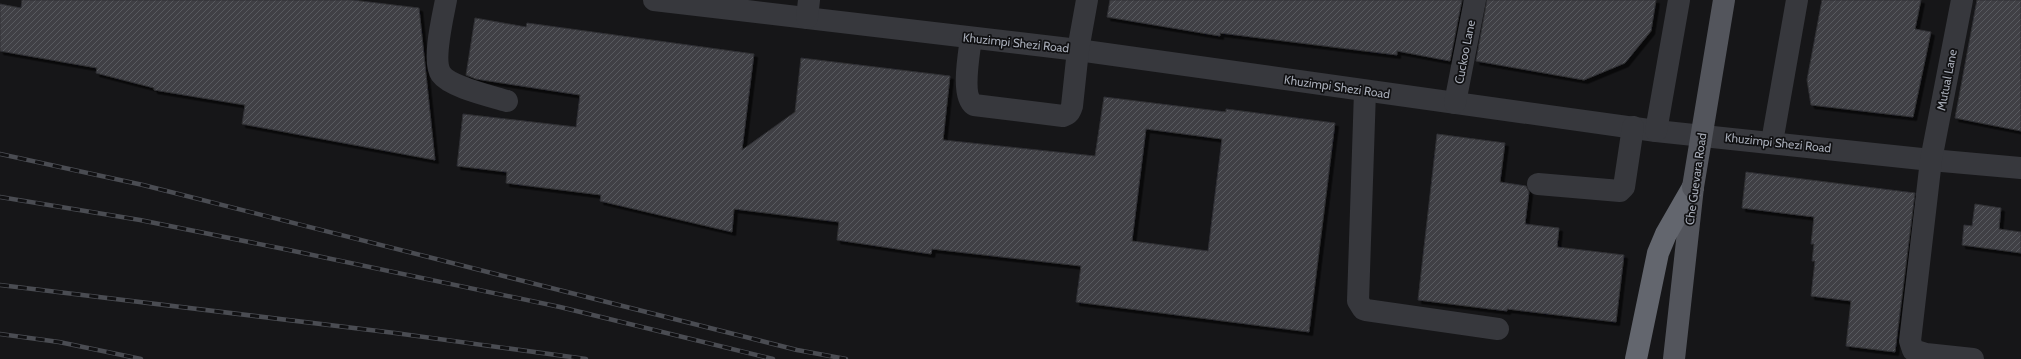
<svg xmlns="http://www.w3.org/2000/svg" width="2021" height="359" font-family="Cabin,sans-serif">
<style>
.building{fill:url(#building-hatch);stroke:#303034;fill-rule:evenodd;filter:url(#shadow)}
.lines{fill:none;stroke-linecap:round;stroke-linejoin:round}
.minor{stroke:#37383d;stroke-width:22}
.major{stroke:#53555c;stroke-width:22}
.highway{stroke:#63666e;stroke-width:22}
.rail-casing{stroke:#4a4c52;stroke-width:4.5}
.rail{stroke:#111113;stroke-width:3;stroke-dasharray:9;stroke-linecap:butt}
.major-bridge{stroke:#53555c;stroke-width:22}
.labels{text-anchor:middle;stroke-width:3.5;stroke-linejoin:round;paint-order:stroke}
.street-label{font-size:12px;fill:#a8adb8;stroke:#111113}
</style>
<defs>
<pattern id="building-hatch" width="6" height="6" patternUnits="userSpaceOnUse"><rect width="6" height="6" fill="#404145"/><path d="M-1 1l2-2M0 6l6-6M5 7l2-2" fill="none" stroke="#595a5e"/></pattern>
<filter id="shadow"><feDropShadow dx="3.5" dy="3.5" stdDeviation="0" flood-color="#0009"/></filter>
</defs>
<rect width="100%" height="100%" fill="#161618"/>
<g class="building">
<path d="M22,0h330l67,8 16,152 -193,-36 3,-19 -91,-15v-2l-58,-15 1,-5 -97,-17v-47l21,4z"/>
<path d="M1110,0h352l-12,61 -53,-10v4l-177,-22v3l-113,-19z"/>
<path d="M1487,0h169l-5,31 -26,32 -41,17 -108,-19z"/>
<path d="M1822,0h99l-6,29 16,3 -18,85 -102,-12 -4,-25z"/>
<path d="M1977,0h44v131l-66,-13z"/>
<path d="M475,18l51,9 1,-4 227,31 -12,96 53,-38 6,-54 149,18 -7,64 152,16 9,-59 122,15v-3l109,14 -26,209 -233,-30 5,-36 -149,-17 -1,5 -94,-14 2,-18 -105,-13 -2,23 -132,-31 1,-6 -95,-12 1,-11 -50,-6 6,-52 113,13 4,-32 -104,-16 -10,-4zM1146,129l76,10 -14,112 -76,-10z"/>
<path d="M1437,134l68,9 -5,39 26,4 3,6 -4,32 34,4 -2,19 67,8 -8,67 -109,-13v2l-89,-11z"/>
<path d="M1746,172l169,21 -20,159 -49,-6 5,-45 -40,-5 4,-35h-3l2,-17h-3l3,-27 -72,-9z"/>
<path d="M1975,204l26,4 -2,21 22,3v21l-59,-8 2,-20 8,1z"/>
</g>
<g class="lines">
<g class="minor">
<path d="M446,0c-3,16 -14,61 -5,74 9,13 50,22 66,27"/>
<path d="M654,0l424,50 578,81 275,29 90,8"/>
<path d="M1962,0l-31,160 -21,181 3,9 13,4 47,5"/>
<path d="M807,18l2,-18"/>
<path d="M971,38c-2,16 -10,58 3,67l89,11c6,-2 7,-4 9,-10l6,-56 9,-50"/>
<path d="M1365,91l-7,210 5,8 3,1 132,19"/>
<path d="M1455,103l20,-103"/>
<path d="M1656,131l23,-131"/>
<path d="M1772,142l25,-142"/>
<path d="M1538,184l82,7 4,-4 9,-60"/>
</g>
<path class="major" d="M1674,359l19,-172"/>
<path class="highway" d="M1636,359l22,-106 8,-19 27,-47"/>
<g class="rail-casing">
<g id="rail">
<path d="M0,154l143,31 563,142 91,23 49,9"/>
<path d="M0,197l140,23 144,29 276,58 213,52"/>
<path d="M0,285l395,48 191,26"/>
<path d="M0,334l59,8 82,17"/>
</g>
</g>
<use href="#rail" class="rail"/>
<path class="major-bridge" d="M1693,187l31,-187"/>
</g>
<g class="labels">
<g class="street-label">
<text transform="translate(1016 43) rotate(6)" y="4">Khuzimpi Shezi Road</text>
<text transform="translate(1465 52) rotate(-79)" y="4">Cuckoo Lane</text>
<text transform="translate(1947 80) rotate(-79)" y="4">Mutual Lane</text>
<text transform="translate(1337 87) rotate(8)" y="4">Khuzimpi Shezi Road</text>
<text transform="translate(1778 143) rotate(6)" y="4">Khuzimpi Shezi Road</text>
<text transform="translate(1696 179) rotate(-82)" y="4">Che Guevara Road</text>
</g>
</g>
</svg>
